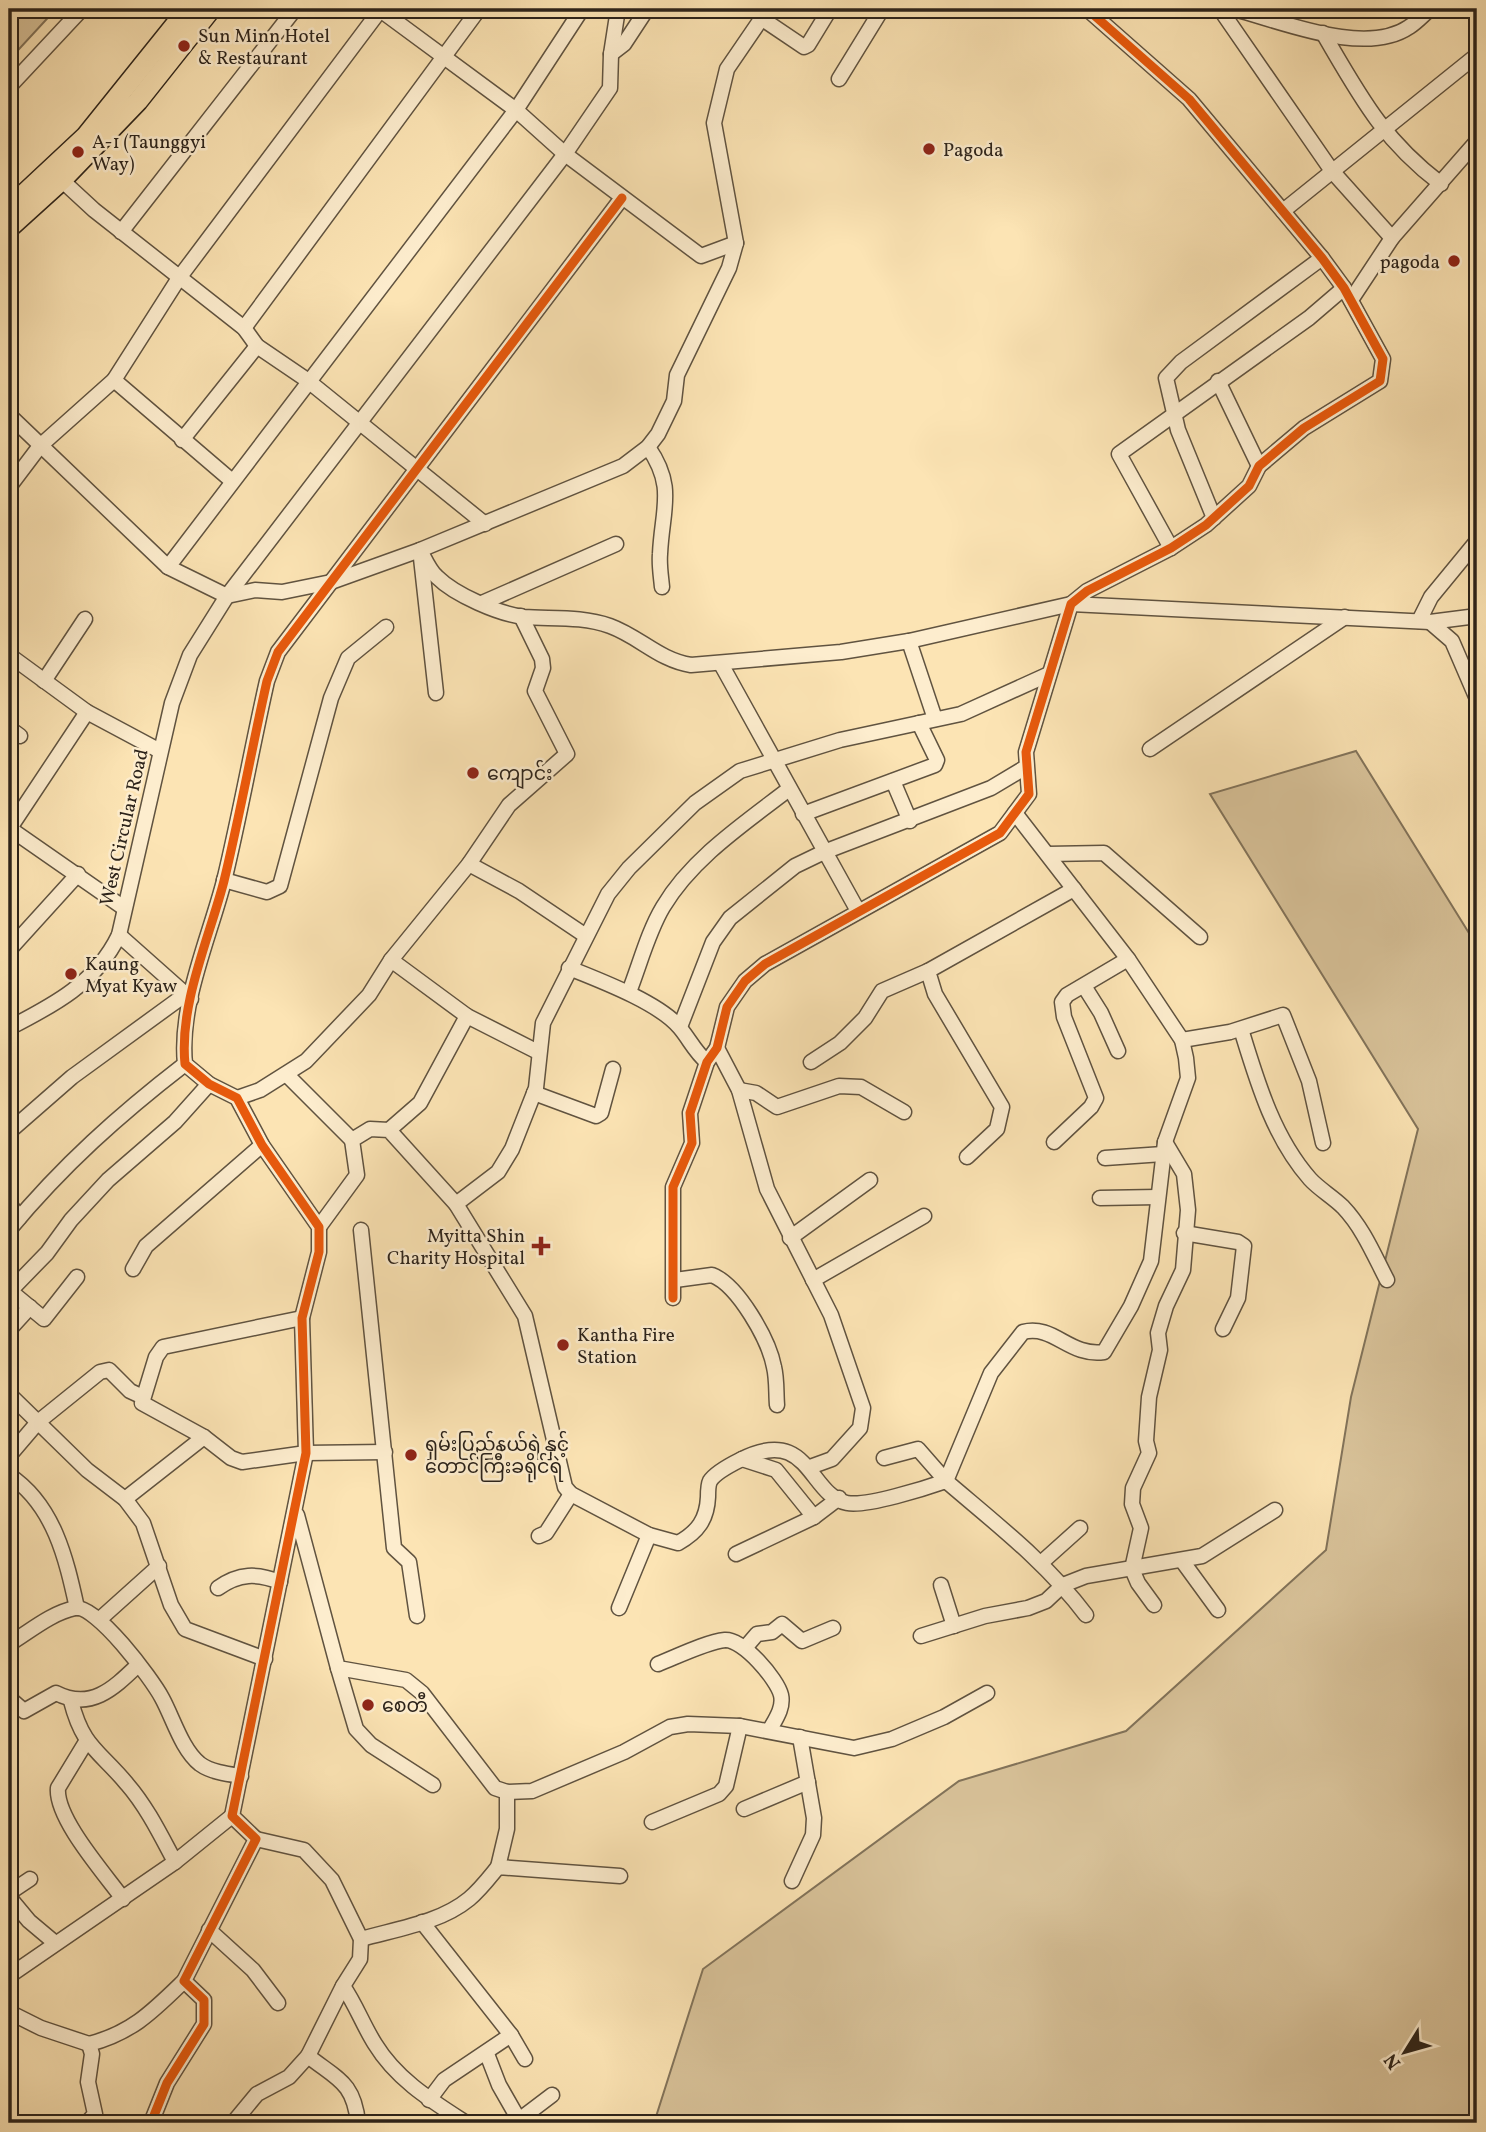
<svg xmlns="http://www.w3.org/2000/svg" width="1486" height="2132" font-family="Vollkorn,'Noto Sans Myanmar',serif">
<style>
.green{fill:#d9c39a;stroke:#82735a;stroke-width:2}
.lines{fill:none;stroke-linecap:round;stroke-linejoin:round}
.minor-casing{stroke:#605340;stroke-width:17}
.highway-casing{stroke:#2c231a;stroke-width:22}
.minor{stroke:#fdedce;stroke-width:14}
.highway{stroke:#fce4b4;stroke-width:19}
.cycleway-casing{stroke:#fdedce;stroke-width:13}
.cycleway{stroke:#e8590c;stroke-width:9}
.poi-dot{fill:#8f2418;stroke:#fdedce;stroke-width:2.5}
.labels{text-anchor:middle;stroke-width:5;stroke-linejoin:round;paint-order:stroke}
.poi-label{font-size:19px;fill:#2c231a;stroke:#fdedce;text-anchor:start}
.street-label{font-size:19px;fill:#2c231a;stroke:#fdedce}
</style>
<rect width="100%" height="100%" fill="#fce4b4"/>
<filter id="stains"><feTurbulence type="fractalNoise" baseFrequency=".00286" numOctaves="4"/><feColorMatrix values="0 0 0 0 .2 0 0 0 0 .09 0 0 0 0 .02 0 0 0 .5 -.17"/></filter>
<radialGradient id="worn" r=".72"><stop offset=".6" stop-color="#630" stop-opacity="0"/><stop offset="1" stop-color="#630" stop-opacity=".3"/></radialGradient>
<g class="green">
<path d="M9,9h47l-47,51z"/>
<path d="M1356,751l121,195v1177h-823l49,-154 256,-188 167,-50 200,-181 25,-153 67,-268 -208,-335z"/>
</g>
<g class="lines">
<g class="minor-casing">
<g id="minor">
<path d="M379,9l137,101 49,44 136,102 35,-13"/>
<path d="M1220,9l112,162 60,67"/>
<path d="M1234,9c47,12 131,48 175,18 8,-5 14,-12 21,-18"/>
<path d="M761,18l43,29 4,-2 22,-36"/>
<path d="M1323,33c37,63 59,106 118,151"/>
<path d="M611,54l13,-10 23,-35"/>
<path d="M839,79l43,-70"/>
<path d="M9,87l73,-78"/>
<path d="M55,174l39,36 150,118 13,18 50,34 178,144"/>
<path d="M1283,211l194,-156"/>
<path d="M121,232l174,-223"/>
<path d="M1351,300l41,-62 85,-97"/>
<path d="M244,328l235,-319"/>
<path d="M114,380l118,101"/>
<path d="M1218,381l41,85"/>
<path d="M9,415l159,152 59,29 28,-6 27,2 49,-10 89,-32 203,-84 25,-19 10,-13 16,-33 3,-26 52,-107 7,-25 -22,-120 13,-54 41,-60"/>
<path d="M182,440l75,-94"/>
<path d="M648,447c28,40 14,62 12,107 -1,11 1,22 2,33"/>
<path d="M9,487l31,-41 74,-66 65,-102 202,-269"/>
<path d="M1214,518l-36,-88 -12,-52 15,-16 141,-104"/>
<path d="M1171,548l-52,-94 190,-136 35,-30"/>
<path d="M420,550c5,9 9,20 17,27 18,18 62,37 87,40 29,2 58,-1 86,9 30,11 49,34 81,39l150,-13 68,-11 162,-37 359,18 47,-6"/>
<path d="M421,558l15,135"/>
<path d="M168,567l348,-457 66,-101"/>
<path d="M482,603l134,-59"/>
<path d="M1419,621l12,-24 46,-56"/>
<path d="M1430,622l22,19 25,58"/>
<path d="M909,641l26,78"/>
<path d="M9,655l78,57 73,39"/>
<path d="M721,664l137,247"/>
<path d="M44,681l41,-62"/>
<path d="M9,728l11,8"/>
<path d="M1150,749l195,-132"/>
<path d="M893,781l17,40"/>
<path d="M803,814l132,-49 2,-5 -18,-37"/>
<path d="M9,828l115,80"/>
<path d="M10,828l77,-116"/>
<path d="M1048,854l56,-1 96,84"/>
<path d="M469,864l50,27 67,45"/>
<path d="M224,880l43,12 13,-6 51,-188 17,-40 38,-31"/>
<path d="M119,935l72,64"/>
<path d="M9,950l69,-76"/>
<path d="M391,960l76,56 71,36"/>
<path d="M569,968c30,12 91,35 111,60 10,12 15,24 27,34"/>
<path d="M1084,986l17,27 17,38"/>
<path d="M629,992c11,-28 19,-60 34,-85 29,-49 82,-84 126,-118"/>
<path d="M680,1027l33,-85 17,-24 65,-52 29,-14 167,-64 35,-21"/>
<path d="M9,1028c45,-23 87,-45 110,-93l53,-232 18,-48 37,-59 338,-442 45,-66 1,-34 7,-45"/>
<path d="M1241,1029c16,52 32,108 69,150 9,10 23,18 33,28 20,21 31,48 44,73"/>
<path d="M1182,1040l48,-8 53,-17 26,66 14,62"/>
<path d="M717,1048l22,42 28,99 64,126 32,93 -3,20 -28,31 -22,8"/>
<path d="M811,1062l29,-19 25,-25 17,-27 46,-20"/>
<path d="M287,1075l65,65"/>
<path d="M739,1090l17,3 21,14 62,-21 22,1 43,25"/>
<path d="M534,1093l62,23 5,-3 12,-44"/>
<path d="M237,1098l23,-8 46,-29 63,-66 22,-35 78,-96 40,-59 58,-51 -32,-63 8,-23 -1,-9 -21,-43"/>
<path d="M389,1130l31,-27 47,-87"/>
<path d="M9,1132l63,-55 114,-83"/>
<path d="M1054,1142l37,-35 5,-9 -32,-81 -2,-15 5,-7 61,-36"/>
<path d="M967,1157l30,-28 5,-22 -67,-113 -7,-23 146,-82"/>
<path d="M1105,1158l58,-4"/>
<path d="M1100,1198l58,-1"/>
<path d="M9,1203l10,15"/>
<path d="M456,1204l42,-32 14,-23 24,-61 7,-65 65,-129 21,-26 66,-65 45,-32 100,-31 121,-26 86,-39"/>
<path d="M319,1227l38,-52 -5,-35 18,-11 19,1 67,74 69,112 40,171 6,7 78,41 29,8c20,-11 29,-24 30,-46 0,-5 0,-12 2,-16 5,-8 22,-17 30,-21 70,-36 68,35 107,43 19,4 79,-15 99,-22 49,42 101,82 140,134"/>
<path d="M9,1230c54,-65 110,-115 176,-166"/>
<path d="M361,1230l33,318 15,14 8,54"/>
<path d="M1184,1233l54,9 6,4 -6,52 -15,31"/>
<path d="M790,1238l80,-58"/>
<path d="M133,1269l13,-23 116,-101"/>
<path d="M675,1280l37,-5c26,10 57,65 62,92 3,12 2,26 3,38"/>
<path d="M813,1280l111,-64"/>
<path d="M9,1290l35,29 33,-42"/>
<path d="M10,1291l37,-38 24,-33 37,-40 67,-58 34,-38"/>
<path d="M673,1298v-111l19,-44 -2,-30 17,-51 10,-14 10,-41 18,-26 20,-17 235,-131 29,-39 -3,-42 45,-148 16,-13 84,-43 35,-23 43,-39 10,-20 45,-38 76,-47 3,-22 -39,-71 -22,-30 -133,-159 -102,-90"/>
<path d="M302,1318l-139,29 -7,10 -14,46 62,34 27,21 11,4 64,-9 79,-1"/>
<path d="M9,1330l21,-23"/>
<path d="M9,1394l78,76 38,29 18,24 28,82 14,24 80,30"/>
<path d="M9,1456l29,-34 62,-50 9,-2 21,21 13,6"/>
<path d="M884,1458l34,-9 28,32 45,-108 32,-41c31,-8 46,25 81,20l27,-46 20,-45 14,-119 23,-64 -2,-20 -4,-18 -54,-81 -113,-146"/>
<path d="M742,1459l34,11 38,47"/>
<path d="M9,1475c45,30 57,83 68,133"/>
<path d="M125,1499l79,-62"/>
<path d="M297,1515l41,153 68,12 16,13 73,95 12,4 25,-1 92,-39 46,-25 18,-3 52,2 114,22 38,-9 52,-22 43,-24"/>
<path d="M539,1536l7,-3 25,-39"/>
<path d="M736,1554l78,-37 25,-19"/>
<path d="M1183,1562l35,48"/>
<path d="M1041,1563l39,-35"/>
<path d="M941,1585l13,41"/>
<path d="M218,1588c21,-15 39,-15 62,-6"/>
<path d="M1154,1605l-16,-22 -6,-14 9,-41 -9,-24 1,-16 16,-35 -3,-12 3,-44 11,-47 -2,-17 8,-27 17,-36 5,-60 -4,-36 -19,-32"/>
<path d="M619,1608l30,-73"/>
<path d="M100,1619l59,-53"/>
<path d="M921,1636l64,-20 43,-8 18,-7 17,-16 23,-9 116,-20 73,-46"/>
<path d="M9,1644c20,-12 42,-31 66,-36 21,-4 77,71 87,90 11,20 20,52 38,66 11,8 27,10 41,12"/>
<path d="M745,1648l12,-14 15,-2 10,-8 20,17 31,-13"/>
<path d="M658,1664c18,-7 48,-22 67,-24 18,-1 52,39 56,55 3,13 -6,25 -12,36"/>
<path d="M338,1668l18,61 15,16 62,40"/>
<path d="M9,1698l15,13 32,-18c35,18 58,-5 82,-28"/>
<path d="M71,1701c12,47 28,49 56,83 20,23 34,52 48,78"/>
<path d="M86,1742l-28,46c-3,30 47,86 65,111"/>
<path d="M744,1809l64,-27"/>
<path d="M652,1822l67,-28 7,-8 14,-60"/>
<path d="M256,1839l48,11 28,30 29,59 -1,20 -17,27 -35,70c29,23 46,26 50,67"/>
<path d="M498,1867l9,-38v-37"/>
<path d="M792,1881l21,-46 1,-17 -14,-81"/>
<path d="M9,1893l21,-14"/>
<path d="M9,1897l20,24 25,21"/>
<path d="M422,1922l89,113 14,24"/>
<path d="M209,1930l44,40 25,33"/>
<path d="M361,1939c35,-10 79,-16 108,-40 11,-9 20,-21 29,-32l122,9"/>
<path d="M9,1976l166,-114 57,-46"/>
<path d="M343,1986c13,19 20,39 32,58 22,36 57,57 91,79"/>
<path d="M9,2012l32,16 48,16"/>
<path d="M487,2054l12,31 20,35 -3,3"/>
<path d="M429,2100l15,-20 67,-45"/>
<path d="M519,2120l33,-25"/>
<path d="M87,2123l8,-9 -7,-32 4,-28 -3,-10c43,-11 64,-33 95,-63"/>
<path d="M151,2123l16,-40 37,-59v-24l-20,-19 72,-142 -24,-23 74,-363 -4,-135 17,-66v-25l-57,-82 -25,-47 -28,-14 -24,-20c-6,-60 24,-125 39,-183 16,-66 28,-134 43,-200l11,-29 344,-454"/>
<path d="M233,2123l24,-29 32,-17 19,-21"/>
</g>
</g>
<g class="highway-casing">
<g id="highway">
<path d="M9,208l77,-72 102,-127"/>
<path d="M9,228l53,-48 76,-79 73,-92"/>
</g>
</g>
<use href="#minor" class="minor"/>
<use href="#highway" class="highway"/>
<g class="cycleway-casing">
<g id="cycleway">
<path d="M673,1298v-111l19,-44 -2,-30 17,-51 10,-14 10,-41 18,-26 20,-17 235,-131 29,-39 -3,-42 45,-148 16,-13 84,-43 35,-23 43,-39 10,-20 45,-38 76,-47 3,-22 -39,-71 -22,-30 -133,-159 -102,-90"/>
<path d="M151,2123l16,-40 37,-59v-24l-20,-19 72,-142 -24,-23 74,-363 -4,-135 17,-66v-25l-57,-82 -25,-47 -28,-14 -24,-20c-6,-60 24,-125 39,-183 16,-66 28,-134 43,-200l11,-29 344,-454"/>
</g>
</g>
<use href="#cycleway" class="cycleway"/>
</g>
<g class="poi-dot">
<circle cx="184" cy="46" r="7"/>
<circle cx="929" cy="149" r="7"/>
<circle cx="78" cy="152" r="7"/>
<circle cx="1454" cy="261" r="7"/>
<circle cx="473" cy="773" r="7"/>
<circle cx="71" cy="974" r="7"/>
<path d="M537.5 1235.5h7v7h7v7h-7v7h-7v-7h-7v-7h7z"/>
<circle cx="563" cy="1345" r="7"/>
<circle cx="411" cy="1455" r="7"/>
<circle cx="368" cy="1705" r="7"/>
</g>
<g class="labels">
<g class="poi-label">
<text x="198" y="42">Sun Minn Hotel<tspan x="198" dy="22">&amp; Restaurant</tspan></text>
<text x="92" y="148">A-1 (Taunggyi<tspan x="92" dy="22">Way)</tspan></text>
<text x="943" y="156">Pagoda</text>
<text x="1440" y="268" text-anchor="end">pagoda</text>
<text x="487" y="780">ကျောင်း</text>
<text x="85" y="970">Kaung<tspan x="85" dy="22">Myat Kyaw</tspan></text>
<text x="525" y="1242" text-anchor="end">Myitta Shin<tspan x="525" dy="22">Charity Hospital</tspan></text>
<text x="577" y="1341">Kantha Fire<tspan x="577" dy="22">Station</tspan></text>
<text x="425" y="1451">ရှမ်းပြည်နယ်ရဲ နှင့်<tspan x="425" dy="22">တောင်ကြီးခရိုင်ရဲ</tspan></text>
<text x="382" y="1712">စေတီ</text>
</g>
<g class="street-label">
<text transform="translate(123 827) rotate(-77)" y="7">West Circular Road</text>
</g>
</g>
<rect width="1486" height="2132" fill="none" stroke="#fce4b4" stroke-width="35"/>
<rect x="10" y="10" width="1465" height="2111" fill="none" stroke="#2c231a" stroke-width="3.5"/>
<rect x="18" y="18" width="1451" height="2097" fill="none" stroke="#2c231a" stroke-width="2"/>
<g transform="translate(1405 2052) rotate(233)" stroke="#fdedce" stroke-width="5" paint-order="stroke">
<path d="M0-5L12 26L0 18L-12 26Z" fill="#2c231a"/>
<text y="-10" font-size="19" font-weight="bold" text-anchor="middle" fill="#2c231a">N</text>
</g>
<rect width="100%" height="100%" filter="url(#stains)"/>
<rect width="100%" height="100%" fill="url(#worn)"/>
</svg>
